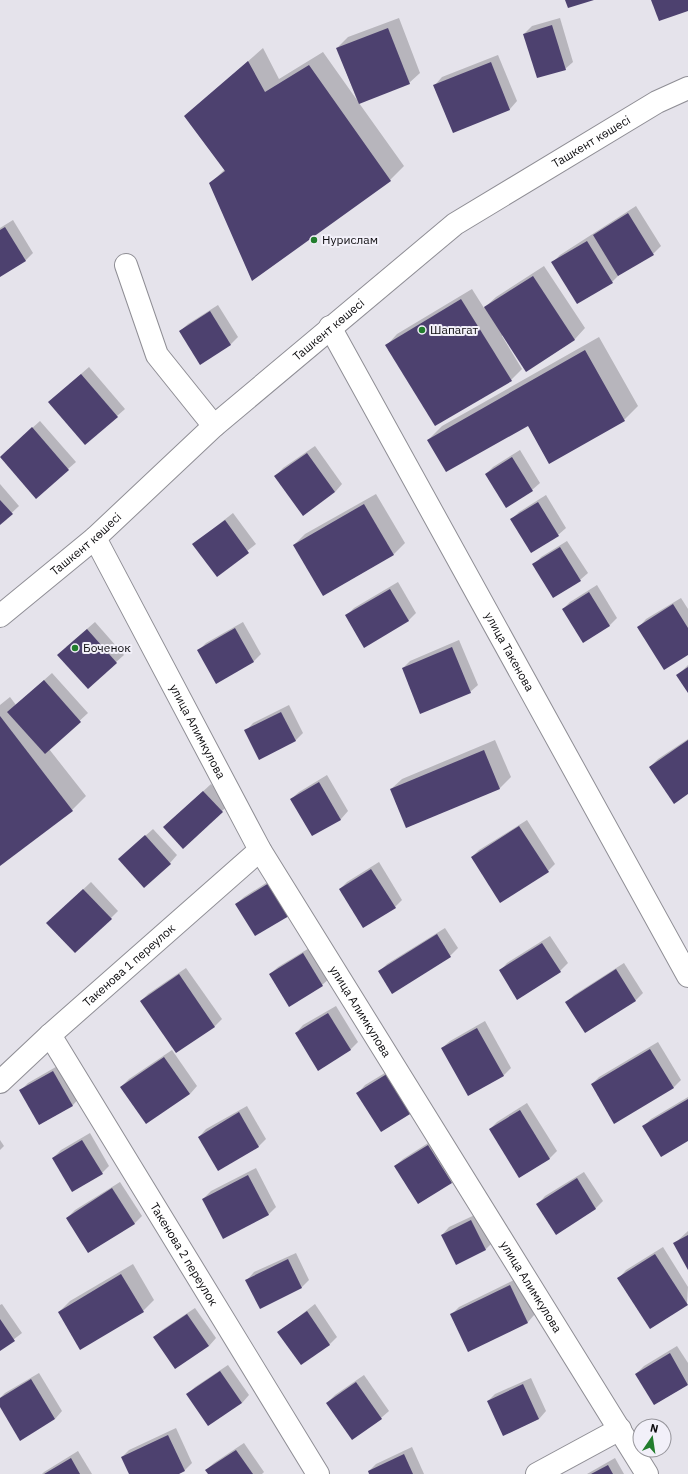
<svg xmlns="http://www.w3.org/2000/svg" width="688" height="1474" font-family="'IBM Plex Sans',sans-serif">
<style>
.shadow{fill:#0003}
.building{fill:#4d416f}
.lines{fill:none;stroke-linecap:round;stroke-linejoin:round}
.minor-casing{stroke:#8f8e95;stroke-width:24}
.major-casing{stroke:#8f8e95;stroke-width:24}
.minor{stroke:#fff;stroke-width:22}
.major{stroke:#fff;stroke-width:22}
.poi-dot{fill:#227d2d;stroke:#f2f0f9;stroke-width:1.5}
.labels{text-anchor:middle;stroke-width:4;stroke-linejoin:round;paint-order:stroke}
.street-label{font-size:12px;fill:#0d0c0f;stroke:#f2f0f9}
.poi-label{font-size:12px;fill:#0d0c0f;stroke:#f2f0f9;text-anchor:start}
</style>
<rect width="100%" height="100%" fill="#e5e3eb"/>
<g class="shadow">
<path d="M399,18l21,55 -11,10 -50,20 45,63 -14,14 -138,100 -41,-97 14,-14 -39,-53 77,-68 16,31 44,-27 34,48 -20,-52 11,-11z"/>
<path d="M560,18l13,44 -8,7 -41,-35 8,-8z"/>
<path d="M498,55l19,46 -7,8 -56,22 -19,-46 7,-8z"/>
<path d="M636,206l25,40 -8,8 -33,20 -8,8 -59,-20 7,-7z"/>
<path d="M13,220l20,33 -7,7 -26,16v-48z"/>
<path d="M544,266l41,62 -10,11 -49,32 -23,-36 -1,1 20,33 -11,11 -124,-35 10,-11 75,-45 12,19 12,-11z"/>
<path d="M218,305l20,32 -7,7 -30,19 -21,-32 8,-7z"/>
<path d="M599,337l39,69 -14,14 -74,42 -22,-37 -100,15 14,-14z"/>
<path d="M89,367l36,42 -8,7 -60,-21z"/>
<path d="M40,421l36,41 -40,35 -35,-41z"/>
<path d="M315,446l27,38 -7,8 -59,-16 7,-8z"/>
<path d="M520,450l20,33 -8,7 -46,-16 7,-7z"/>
<path d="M0,484l19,22 -19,18z"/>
<path d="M376,494l29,49 -11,11 -71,41 -29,-50 11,-11z"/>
<path d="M546,495l20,33 -8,7 -46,-16 7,-7z"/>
<path d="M233,513l23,31 -39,31 -23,-31z"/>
<path d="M567,541l21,32 -8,7 -46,-15 7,-8z"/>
<path d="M398,582l18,31 -7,7 -45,26 -18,-30 8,-8z"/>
<path d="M597,585l20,33 -7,7 -27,17 -20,-33 7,-7z"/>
<path d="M681,598l7,11v45l-49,-27 7,-8z"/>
<path d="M95,622l29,33 -36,32 -22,-40z"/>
<path d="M243,622l18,32 -7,7 -37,21 -19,-31 8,-8z"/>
<path d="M459,640l19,45 -8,7 -67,-24 7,-7z"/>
<path d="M688,665v26l-10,-16z"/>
<path d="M52,673l36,40 -39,36 37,47 -14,14 -72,55v-160l10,-8 6,8z"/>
<path d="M289,705l14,28 -8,8 -49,-10 7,-8z"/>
<path d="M688,739v54l-38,-26 8,-8z"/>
<path d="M495,740l16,37 -11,11 -93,39 -16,-38 11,-10z"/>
<path d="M327,775l21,36 -7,8 -29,16 -21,-36 8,-7z"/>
<path d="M211,784l19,20 -8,7 -50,9z"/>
<path d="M527,820l28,44 -7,7 -76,-14 7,-7z"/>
<path d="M153,829l24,26 -7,8 -43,-11z"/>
<path d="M379,862l23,38 -7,7 -55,-18 7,-7z"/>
<path d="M277,876l19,31 -60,-3 8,-7z"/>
<path d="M91,882l27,29 -7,7 -56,-2z"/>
<path d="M445,928l13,20 -8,8 -71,16 8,-8z"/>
<path d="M550,936l18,27 -8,8 -42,27 -18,-27 7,-8z"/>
<path d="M311,947l19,31 -8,7 -33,20 -19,-31 8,-7z"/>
<path d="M624,963l19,30 -7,7 -50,32 -19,-30 7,-7z"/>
<path d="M186,968l36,51 -7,7 -39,26 -35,-51 7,-7z"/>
<path d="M336,1006l22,36 -8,8 -54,-17 7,-8z"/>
<path d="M485,1021l26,47 -8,8 -61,-28 8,-7z"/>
<path d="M658,1042l23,38 -7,7 -59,35 -23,-38 7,-7z"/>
<path d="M172,1050l25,36 -7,8 -69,-7 8,-8z"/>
<path d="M61,1064l19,33 -7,8 -33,19 -20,-33 8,-8z"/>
<path d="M398,1065l-16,66 -24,-38 7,-8z"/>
<path d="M688,1097v43l-44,-14 7,-7z"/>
<path d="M527,1103l30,48 -7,7 -30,19 -30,-48 7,-7z"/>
<path d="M247,1106l19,33 -7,7 -41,24 -19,-33 7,-8z"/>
<path d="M90,1133l19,33 -7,7 -49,-15 8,-8z"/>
<path d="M436,1138l23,36 -7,8 -34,21 -23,-37 8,-7z"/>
<path d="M0,1140l4,6 -4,4z"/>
<path d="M256,1168l20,39 -8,8 -65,-16 8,-8z"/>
<path d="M584,1172l19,29 -8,8 -57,-5 7,-8z"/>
<path d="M120,1182l22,34 -8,8 -67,-6 8,-8z"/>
<path d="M479,1213l14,29 -8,8 -43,-15 7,-8z"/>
<path d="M688,1231v37l-13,-25z"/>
<path d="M663,1247l25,40 -1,17 -68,-26 7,-8z"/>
<path d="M296,1253l13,27 -7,7 -42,21 -13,-28 7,-8z"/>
<path d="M133,1264l21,36 -11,11 -84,1 11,-11z"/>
<path d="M518,1278l17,36 -7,8 -59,28 -18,-35 8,-8z"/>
<path d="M2,1304l20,29 -22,17v-45z"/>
<path d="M315,1304l22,33 -7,7 -29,20 -22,-32z"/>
<path d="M195,1308l21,30 -7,8 -54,-9 7,-7z"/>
<path d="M677,1346l11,17v21l-33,20 -19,-30 8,-8z"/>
<path d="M228,1365l21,30 -7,8 -54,-9 7,-7z"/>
<path d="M39,1373l23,38 -7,8 -55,-14v-7l5,-5z"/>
<path d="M364,1375l25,36 -8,7 -54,-15 8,-8z"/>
<path d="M531,1378l15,33 -7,8 -35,16 -16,-34 7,-7z"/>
<path d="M176,1428l16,35 -7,7 -9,4h-46l-8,-17 7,-7z"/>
<path d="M244,1443l20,29 -2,2h-53l-3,-4 8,-7z"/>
<path d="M412,1447l12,27h-54l-1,-3 7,-7z"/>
<path d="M78,1451l14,23h-50l2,-2z"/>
<path d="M615,1458l9,16h-37z"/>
</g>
<g class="building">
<path d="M565,0h29l-26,8z"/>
<path d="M651,0h37v11l-29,10z"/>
<path d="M552,25l14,45 -29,8 -14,-44z"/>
<path d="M388,28l22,56 -51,20 -23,-56z"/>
<path d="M248,61l17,31 44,-27 82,116 -139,100 -43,-98 16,-12 -41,-55z"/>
<path d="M491,62l19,48 -57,23 -20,-48z"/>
<path d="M628,213l26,42 -36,21 -25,-41z"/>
<path d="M5,227l21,34 -26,16v-47z"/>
<path d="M587,241l26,42 -36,21 -26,-42z"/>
<path d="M533,276l42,64 -49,32 -42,-65z"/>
<path d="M461,299l51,82 -77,45 -50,-81z"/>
<path d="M210,311l21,34 -31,20 -21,-34z"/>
<path d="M585,350l40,71 -76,43 -21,-38 -82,46 -19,-32z"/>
<path d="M81,374l37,43 -33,28 -37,-43z"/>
<path d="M32,427l37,43 -33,29 -36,-42z"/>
<path d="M307,453l28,39 -32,24 -29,-40z"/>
<path d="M512,457l21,34 -27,17 -21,-34z"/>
<path d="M0,500l13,14 -13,11z"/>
<path d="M538,502l21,34 -28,17 -21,-34z"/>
<path d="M364,504l30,51 -71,41 -30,-51z"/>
<path d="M225,520l24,33 -32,24 -25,-33z"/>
<path d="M560,547l21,34 -28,17 -21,-34z"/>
<path d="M390,589l19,32 -45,27 -19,-33z"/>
<path d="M589,592l21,34 -27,17 -21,-34z"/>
<path d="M673,604l15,24v27l-24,15 -27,-43z"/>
<path d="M235,628l19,34 -38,22 -19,-34z"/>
<path d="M87,629l30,34 -29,26 -31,-34z"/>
<path d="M452,647l19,46 -51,21 -18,-46z"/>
<path d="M688,667v26l-12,-18z"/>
<path d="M44,680l37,42 -36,32 -38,-42z"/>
<path d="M281,712l15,29 -37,19 -15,-30z"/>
<path d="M0,716l73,95 -73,55z"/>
<path d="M688,740v54l-14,10 -25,-37z"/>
<path d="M484,750l16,39 -94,39 -16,-39z"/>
<path d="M319,782l22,38 -29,16 -22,-37z"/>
<path d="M203,791l20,21 -40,37 -20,-22z"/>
<path d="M519,826l30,46 -49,31 -29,-46z"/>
<path d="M145,835l26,29 -27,24 -26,-29z"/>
<path d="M371,869l25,39 -33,20 -24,-39z"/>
<path d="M269,883l20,33 -34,20 -20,-32z"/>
<path d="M83,889l29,30 -37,34 -29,-30z"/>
<path d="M437,934l14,23 -59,37 -14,-23z"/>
<path d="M542,943l19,29 -44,28 -18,-30z"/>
<path d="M303,953l20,33 -34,21 -20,-33z"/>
<path d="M616,969l20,32 -51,32 -20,-31z"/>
<path d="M179,974l36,53 -39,26 -36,-52z"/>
<path d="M328,1013l23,37 -33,21 -23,-38z"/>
<path d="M477,1028l27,48 -36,20 -27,-48z"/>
<path d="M650,1049l24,39 -60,36 -23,-40z"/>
<path d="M164,1057l26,37 -44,30 -26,-37z"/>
<path d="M53,1071l20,35 -34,19 -20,-35z"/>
<path d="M390,1072l25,39 -34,21 -25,-39z"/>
<path d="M688,1099v42l-27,16 -19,-31z"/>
<path d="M520,1110l30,49 -31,19 -30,-49z"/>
<path d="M239,1112l20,35 -41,24 -20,-34z"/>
<path d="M82,1140l21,34 -31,18 -20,-34z"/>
<path d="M428,1145l24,38 -34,21 -24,-38z"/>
<path d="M248,1175l21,40 -46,24 -21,-40z"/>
<path d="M577,1178l19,31 -40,26 -20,-31z"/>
<path d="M112,1188l23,36 -47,29 -22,-35z"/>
<path d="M471,1220l15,30 -30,15 -15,-30z"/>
<path d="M688,1235v35l-15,-27z"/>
<path d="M655,1254l33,51 -38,24 -33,-51z"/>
<path d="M288,1259l14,29 -42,21 -15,-29z"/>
<path d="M121,1274l23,38 -64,38 -22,-38z"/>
<path d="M510,1285l18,38 -60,29 -18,-38z"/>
<path d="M307,1311l23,34 -29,20 -24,-33z"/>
<path d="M187,1314l22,32 -34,23 -22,-32z"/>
<path d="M0,1319l15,22 -15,10z"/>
<path d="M670,1353l18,32 -34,20 -19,-31z"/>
<path d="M220,1371l22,32 -34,23 -22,-32z"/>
<path d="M31,1379l24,40 -35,22 -20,-34v-9z"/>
<path d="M356,1382l26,37 -30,21 -26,-37z"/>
<path d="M523,1384l16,35 -36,17 -16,-35z"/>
<path d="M168,1435l17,36 -6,3h-50l-8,-17z"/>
<path d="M236,1450l17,24h-45l-3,-4z"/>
<path d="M404,1454l9,20h-44l-1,-3z"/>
<path d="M71,1458l9,16h-36z"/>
<path d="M608,1465l5,9h-22z"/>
</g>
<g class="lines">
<g class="minor-casing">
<g id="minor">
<path d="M126,265l31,90 57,71"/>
<path id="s1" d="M330,327l358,649"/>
<path id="s2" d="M95,538l165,312 387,624"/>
<path id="s3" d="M50,1035l268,439"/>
<path id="s4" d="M0,1082l50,-47 210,-185"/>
<path d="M537,1474l83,-45"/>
</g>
</g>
<g class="major-casing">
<g id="major">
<path id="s5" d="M0,616l95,-78 119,-112 241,-202 202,-122 31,-14"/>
</g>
</g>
<use href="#minor" class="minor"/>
<use href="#major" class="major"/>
</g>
<g class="poi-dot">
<circle cx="314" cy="240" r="4"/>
<circle cx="422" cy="330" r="4"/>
<circle cx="75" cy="648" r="4"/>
</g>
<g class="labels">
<g class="street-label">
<text dy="4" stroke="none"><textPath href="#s5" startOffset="760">Ташкент көшесі</textPath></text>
<text dy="4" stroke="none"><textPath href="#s5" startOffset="436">Ташкент көшесі</textPath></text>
<text dy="4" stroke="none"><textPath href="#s5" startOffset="112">Ташкент көшесі</textPath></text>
<text dy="4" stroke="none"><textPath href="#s1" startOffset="371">улица Такенова</textPath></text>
<text dy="4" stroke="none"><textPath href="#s2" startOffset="219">улица Алимкулова</textPath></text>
<text dy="4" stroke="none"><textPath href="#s4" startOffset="174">Такенова 1 переулок</textPath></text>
<text dy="4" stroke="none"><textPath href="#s2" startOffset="543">улица Алимкулова</textPath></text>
<text dy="4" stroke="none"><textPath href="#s3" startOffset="257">Такенова 2 переулок</textPath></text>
<text dy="4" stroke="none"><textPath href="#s2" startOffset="867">улица Алимкулова</textPath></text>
</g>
<g class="poi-label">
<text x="322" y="244">Нурислам</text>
<text x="430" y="334">Шапагат</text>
<text x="83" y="652">Боченок</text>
</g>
</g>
<g transform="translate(652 1438) rotate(13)"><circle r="19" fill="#f2f0f9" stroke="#96959b"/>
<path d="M0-3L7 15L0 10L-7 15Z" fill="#227d2d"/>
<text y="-6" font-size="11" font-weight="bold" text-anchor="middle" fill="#0d0c0f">N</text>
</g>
</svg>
